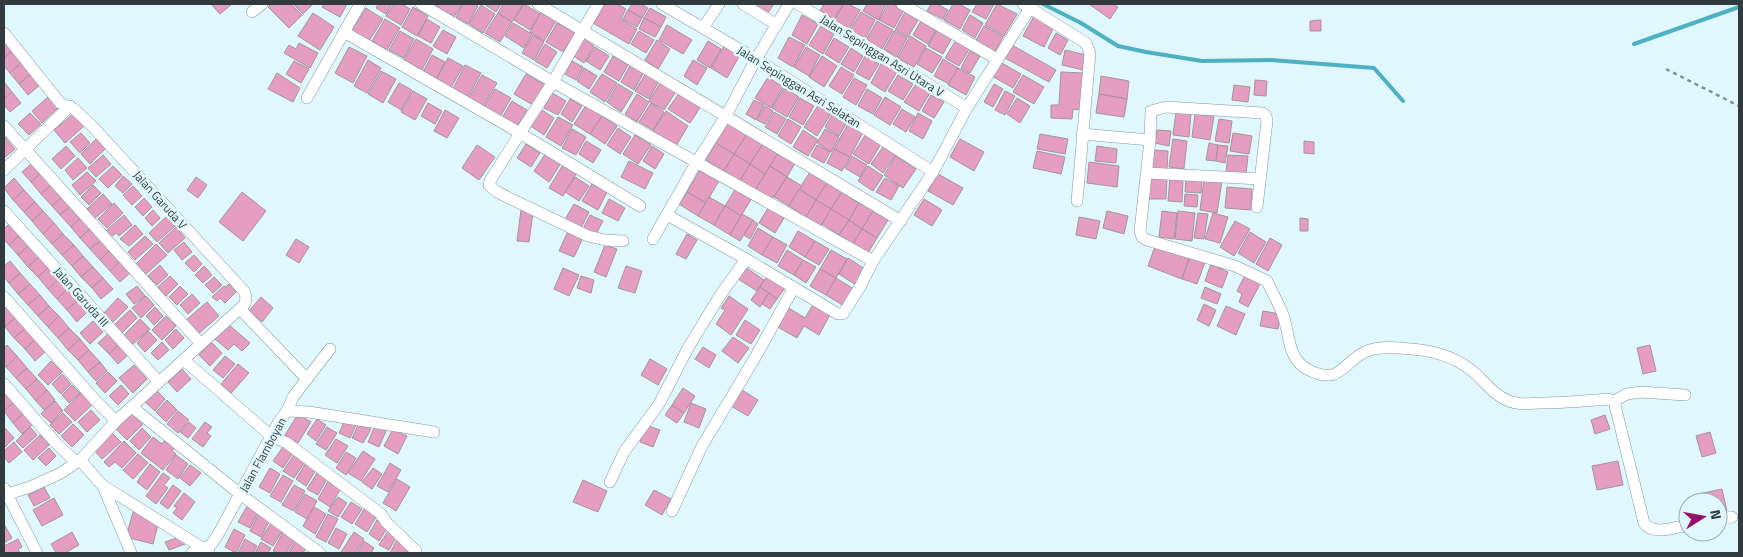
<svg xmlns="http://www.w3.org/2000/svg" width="1743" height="557" font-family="'Titillium Web',sans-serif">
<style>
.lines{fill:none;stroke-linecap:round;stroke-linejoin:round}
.stream{stroke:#4eb0c3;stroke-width:4}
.building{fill:#e59ec1;stroke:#a6929b}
.minor-casing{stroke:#82999d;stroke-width:12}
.path{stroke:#809094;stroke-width:2.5;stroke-dasharray:4 4;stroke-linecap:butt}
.minor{stroke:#fff;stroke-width:11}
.labels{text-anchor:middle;stroke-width:5;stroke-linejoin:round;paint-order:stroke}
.street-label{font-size:12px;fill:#313b3d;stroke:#dff7fd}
</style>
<rect width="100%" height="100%" fill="#dff7fd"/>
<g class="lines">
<g class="stream">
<path d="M1043,4l38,19 37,23 28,6 56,9 69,-1 103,8 29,33"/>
<path d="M1634,44l105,-37"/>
</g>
</g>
<g class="building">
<path d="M211,4h21l-12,10z"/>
<path d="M271,4h20l11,11 -13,13 -21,-21z"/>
<path d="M293,4h20l-10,10z"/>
<path d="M324,4h23l-7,13 -18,-10z"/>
<path d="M378,4h14l-6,10 -10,-6z"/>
<path d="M394,4h8l8,5 -9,16 -15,-9z"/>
<path d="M438,4h24l-8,13 -18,-11z"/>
<path d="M463,4h12l3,2 -10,18 -12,-7z"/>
<path d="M484,4h17l-5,8z"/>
<path d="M503,4h20l-11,18 -14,-9z"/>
<path d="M524,4l16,10 -10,16 -16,-10z"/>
<path d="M604,4h13l9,5 -5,10 16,10 -8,15 -36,-21z"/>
<path d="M632,4h9l7,4 -6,10 -14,-8z"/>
<path d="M752,4h22l-7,10z"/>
<path d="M824,4h19l-9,15 -14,-8z"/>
<path d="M844,4h4l12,6 -12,21 -15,-9z"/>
<path d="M867,4h19l-8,16 -15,-9z"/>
<path d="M888,4h5l11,6 -10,18 -15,-8z"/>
<path d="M931,4h6l11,6 -5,9 -16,-8z"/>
<path d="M953,4h6l11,6 -10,19 -16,-9z"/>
<path d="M977,4h17l-8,15 -14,-7z"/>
<path d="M997,4l20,10 -13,22 -19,-11z"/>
<path d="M1089,4h24l5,3 -8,12z"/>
<path d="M481,5l14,9 -12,19 -14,-9z"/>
<path d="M413,7l15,9 -11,20 -15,-9z"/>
<path d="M366,8l17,11 -16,25 -17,-11z"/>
<path d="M650,8l16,9 -5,10 -17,-9z"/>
<path d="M628,10l14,8 -5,9 -14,-8z"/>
<path d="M541,12l15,9 -12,20 -14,-9z"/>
<path d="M861,12l14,8 -10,19 -15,-9z"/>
<path d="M905,12l13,8 -10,17 -13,-7z"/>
<path d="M313,13l21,14 -14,23 -22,-14z"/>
<path d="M498,13l14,9 -12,20 -15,-9z"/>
<path d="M1035,14l20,11 -11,22 -21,-11z"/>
<path d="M802,15l16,9 -11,20 -15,-9z"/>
<path d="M970,15l13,8 -8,15 -13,-8z"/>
<path d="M644,18l17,9 -6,10 -16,-8z"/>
<path d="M385,19l15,9 -13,22 -15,-9z"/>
<path d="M427,19l13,8 -9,16 -13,-7z"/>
<path d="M922,19l15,9 -9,16 -15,-9z"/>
<path d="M1321,20v11h-11v-10z"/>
<path d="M877,21l16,9 -11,19 -16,-9z"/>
<path d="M513,23l19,11 -8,14 -19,-12z"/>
<path d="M557,23l18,10 -12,19 -17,-10z"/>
<path d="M667,25l25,15 -9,14 -24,-14z"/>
<path d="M821,26l13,8 -11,20 -14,-9z"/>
<path d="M984,26l19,11 -10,18 -19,-11z"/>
<path d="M938,28l15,8 -10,18 -15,-8z"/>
<path d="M443,30l13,7 -9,17 -14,-8z"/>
<path d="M400,31l14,8 -10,19 -15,-8z"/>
<path d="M639,31l15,9 -8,13 -15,-9z"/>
<path d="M894,31l13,7 -10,19 -13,-8z"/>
<path d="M1056,33l12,7 -8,15 -12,-7z"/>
<path d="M533,35l11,7 -10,18 -12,-7z"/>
<path d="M910,36l16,10 -12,21 -16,-9z"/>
<path d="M789,37l16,8 -12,22 -15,-9z"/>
<path d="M582,38l12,8 -10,17 -12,-8z"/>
<path d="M834,38l15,9 -10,16 -14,-9z"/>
<path d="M416,39l17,10 -11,21 -18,-10z"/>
<path d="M657,40l13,9 -12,20 -13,-9z"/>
<path d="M956,40l14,8 -11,18 -14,-8z"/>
<path d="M708,41l13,8 -11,19 -13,-8z"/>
<path d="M4,42l8,9 -8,7z"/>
<path d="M299,43l19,10 -8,15 -26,-15 5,-8 7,4z"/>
<path d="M545,44l12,8 -10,16 -12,-7z"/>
<path d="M1012,45l44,25 -7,12 -44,-24z"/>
<path d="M724,46l16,9 -13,23 -16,-10z"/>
<path d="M349,47l18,9 -14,27 -18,-10z"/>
<path d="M595,47l14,9 -9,14 -14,-9z"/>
<path d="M806,47l14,8 -11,21 -15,-9z"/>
<path d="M851,48l12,8 -9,16 -13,-8z"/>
<path d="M926,48l16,9 -10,16 -15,-9z"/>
<path d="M1065,50l21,5 -3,15 -21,-5z"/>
<path d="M12,51l9,12 -11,10 -6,-7v-8z"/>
<path d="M970,51l10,5 -10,17 -9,-5z"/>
<path d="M432,55l13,7 -10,19 -13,-7z"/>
<path d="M613,56l15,9 -9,16 -15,-9z"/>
<path d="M822,56l15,10 -13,21 -15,-10z"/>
<path d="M865,56l14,8 -10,16 -13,-7z"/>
<path d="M448,58l15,8 -12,22 -15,-8z"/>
<path d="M943,59l15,9 -9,16 -15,-8z"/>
<path d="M368,60l13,8 -14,25 -13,-7z"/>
<path d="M570,60l13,7 -7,13 -13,-7z"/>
<path d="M693,60l14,8 -10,17 -13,-9z"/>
<path d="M294,61l15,8 -8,14 -15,-9z"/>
<path d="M998,61l23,13 -8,14 -23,-13z"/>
<path d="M882,62l16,8 -13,22 -14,-9z"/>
<path d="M21,63l10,11 -12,10 -9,-11z"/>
<path d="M631,64l13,8 -10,18 -13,-8z"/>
<path d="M465,65l16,8 -13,24 -15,-8z"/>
<path d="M841,67l13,8 -12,19 -13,-8z"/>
<path d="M584,68l13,8 -8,13 -12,-8z"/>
<path d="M958,68l17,9 -9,18 -18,-10z"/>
<path d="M381,71l15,8 -13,24 -15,-9z"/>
<path d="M1061,72l22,1 -2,37 -8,-1 -1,10 -21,-1v-13h8z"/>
<path d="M277,73l23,15 -7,14 -25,-13z"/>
<path d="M646,73l13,8 -10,18 -14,-8z"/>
<path d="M31,74l9,11 -12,10 -9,-11z"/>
<path d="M526,74l19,11 -12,20 -19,-11z"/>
<path d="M602,74l15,9 -12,19 -15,-10z"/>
<path d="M482,75l15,8 -14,23 -14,-8z"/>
<path d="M898,75l15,9 -10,16 -15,-9z"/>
<path d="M1023,75l21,12 -10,17 -21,-12z"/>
<path d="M1101,76l28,5 -2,18 -28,-5z"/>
<path d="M768,77l15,10 -12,21 -16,-10z"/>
<path d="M854,78l13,7 -11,20 -13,-8z"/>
<path d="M662,80l15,10 -13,20 -15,-9z"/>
<path d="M1255,80l12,1 -1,15 -12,-1z"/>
<path d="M4,82l8,10 -8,7z"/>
<path d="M399,83l13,7 -11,20 -13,-8z"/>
<path d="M618,84l15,9 -12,19 -14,-10z"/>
<path d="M916,84l14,9 -11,18 -15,-9z"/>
<path d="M994,84l9,5 -10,18 -9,-5z"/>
<path d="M1234,85l16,2 -2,15 -16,-2z"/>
<path d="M784,88l15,9 -12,20 -15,-9z"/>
<path d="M495,89l16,9 -11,19 -16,-10z"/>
<path d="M867,89l15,9 -9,16 -15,-8z"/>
<path d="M413,91l14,8 -12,21 -14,-8z"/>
<path d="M1005,91l10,5 -10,19 -10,-5z"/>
<path d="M12,92l9,11 -11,9 -6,-7v-6z"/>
<path d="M680,92l21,14 -11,17 -22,-14z"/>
<path d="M552,93l14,8 -8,14 -14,-7z"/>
<path d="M637,94l12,8 -12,20 -12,-8z"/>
<path d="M1099,94l28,5 -3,18 -28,-4z"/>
<path d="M931,95l13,7 -10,16 -12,-7z"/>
<path d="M48,97l10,11 -16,15 -10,-12z"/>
<path d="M885,97l16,10 -11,18 -16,-10z"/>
<path d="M800,98l14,8 -11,19 -14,-8z"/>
<path d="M1017,98l13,8 -10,17 -13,-9z"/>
<path d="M570,99l12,7 -10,16 -11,-8z"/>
<path d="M754,100l10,5 -8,15 -10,-6z"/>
<path d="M512,101l15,9 -10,17 -15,-9z"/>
<path d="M428,103l14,8 -7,13 -14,-8z"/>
<path d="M651,103l13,9 -11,18 -14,-8z"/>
<path d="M819,104l13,8 -15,24 -13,-9z"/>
<path d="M586,105l16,11 -12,18 -16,-10z"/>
<path d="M765,106l8,5 -8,13 -8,-4z"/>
<path d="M539,108l15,10 -10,17 -15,-10z"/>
<path d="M902,109l13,8 -9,15 -13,-8z"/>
<path d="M445,110l14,8 -12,20 -13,-7z"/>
<path d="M666,111l22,15 -12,20 -23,-15z"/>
<path d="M774,112l12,7 -9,15 -12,-7z"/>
<path d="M1176,112l15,1 -2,24 -16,-2z"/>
<path d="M30,113l11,11 -12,11 -11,-11z"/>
<path d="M918,113l14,8 -9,18 -14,-8z"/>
<path d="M73,114l11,12 -19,17 -11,-13z"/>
<path d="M1195,114l19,2 -4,24 -18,-3z"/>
<path d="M832,115l14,9 -7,12 -14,-9z"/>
<path d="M602,116l15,10 -12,18 -15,-10z"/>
<path d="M558,117l15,8 -12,21 -15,-9z"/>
<path d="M788,119l13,8 -10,17 -13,-8z"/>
<path d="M1219,119l13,2 -3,22 -14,-2z"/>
<path d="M729,122l18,12 -13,20 -18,-11z"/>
<path d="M848,124l15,8 -13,25 -16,-8z"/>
<path d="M618,128l13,9 -11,17 -13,-9z"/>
<path d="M572,129l14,8 -10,18 -14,-7z"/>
<path d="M825,129l14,8 -8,15 -14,-9z"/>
<path d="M803,130l15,10 -10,16 -15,-9z"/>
<path d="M1157,130l14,1 -2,15 -14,-3z"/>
<path d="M81,133l9,10 -10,10 -10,-11z"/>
<path d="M1233,133l19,3 -3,18 -19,-3z"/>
<path d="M747,134l16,10 -13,20 -16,-10z"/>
<path d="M866,134l15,10 -12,20 -16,-10z"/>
<path d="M1040,134l28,5 -3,15 -28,-5z"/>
<path d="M635,135l16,10 -13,19 -15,-10z"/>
<path d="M4,136l11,13 -11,9z"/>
<path d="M96,139l9,10 -15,15 -9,-10z"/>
<path d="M960,139l24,13 -10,19 -24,-14z"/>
<path d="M1173,139l14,2 -3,28 -15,-2z"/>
<path d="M586,141l15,9 -8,13 -14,-9z"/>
<path d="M1304,141l10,1v12l-10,-1z"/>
<path d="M716,143l18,11 -10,17 -18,-11z"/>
<path d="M1209,143l9,2 -2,16 -10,-1z"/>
<path d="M526,144l14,9 -9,14 -14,-9z"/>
<path d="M763,144l15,9 -13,21 -15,-10z"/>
<path d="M885,144l12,9 -14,20 -12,-9z"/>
<path d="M477,145l18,12 -16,23 -17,-12z"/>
<path d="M817,145l13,7 -6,11 -13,-7z"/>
<path d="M1218,145l10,1 -3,17 -9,-2z"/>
<path d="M66,146l9,10 -14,13 -9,-10z"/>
<path d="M652,146l12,8 -9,15 -12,-8z"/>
<path d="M1097,146l20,3 -1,14 -21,-2z"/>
<path d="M834,149l16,8 -8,14 -15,-8z"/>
<path d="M1153,150l15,1 -1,19 -15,-1z"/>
<path d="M1037,151l28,6 -4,17 -28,-6z"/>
<path d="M546,153l15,10 -12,19 -15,-11z"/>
<path d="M778,153l17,10 -8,14 -17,-11z"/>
<path d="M734,154l16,10 -10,17 -16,-10z"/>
<path d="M103,155l8,9 -15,13 -8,-9z"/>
<path d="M1228,155l20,1 -2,18 -20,-2z"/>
<path d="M852,156l15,9 -7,12 -15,-9z"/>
<path d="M896,156l20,13 -13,19 -19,-13z"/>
<path d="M78,158l9,10 -14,12 -8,-10z"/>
<path d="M629,161l24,12 -8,16 -24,-12z"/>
<path d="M33,162l9,10 -11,10 -9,-10z"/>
<path d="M1089,162l30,4 -2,21 -30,-4z"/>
<path d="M564,163l14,8 -15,25 -14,-8z"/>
<path d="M750,164l15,10 -10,17 -15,-10z"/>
<path d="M113,166l9,9 -14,13 -9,-9z"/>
<path d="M770,166l17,11 -15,22 -16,-10z"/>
<path d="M868,166l15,10 -10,15 -15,-10z"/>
<path d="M701,168l19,11 -14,24 -19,-11z"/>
<path d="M42,172l10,12 -11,10 -10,-12z"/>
<path d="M87,172l9,9 -16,14 -8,-10z"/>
<path d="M810,172l17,11 -11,17 -17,-11z"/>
<path d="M938,174l25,14 -10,17 -25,-14z"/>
<path d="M123,176l9,8 -9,9 -8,-7z"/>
<path d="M1149,176h18l-1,23h-17z"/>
<path d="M196,177l11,8 -9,13 -11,-8z"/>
<path d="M575,177l14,9 -10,15 -14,-9z"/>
<path d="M787,177l15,9 -13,20 -15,-9z"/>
<path d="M1170,177l13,1 -1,24 -14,-1z"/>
<path d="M1186,177l16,1 -1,15 -16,-1z"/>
<path d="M14,178l10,12 -11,10 -9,-12z"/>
<path d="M885,178l14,8 -8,14 -15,-8z"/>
<path d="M1204,179l18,2 -5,32 -17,-3z"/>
<path d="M827,183l15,9 -11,17 -15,-9z"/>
<path d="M52,184l11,12 -11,10 -11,-12z"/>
<path d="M592,184l15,8 -9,18 -16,-9z"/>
<path d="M93,185l8,8 -12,12 -8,-8z"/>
<path d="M133,186l9,10 -10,9 -9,-10z"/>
<path d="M1227,187l25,2 -1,21 -26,-2z"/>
<path d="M736,188l16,10 -11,18 -16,-10z"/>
<path d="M799,189l17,11 -10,17 -17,-11z"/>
<path d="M24,190l11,12 -11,10 -11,-12z"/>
<path d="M242,192l24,19 -23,30 -24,-19z"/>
<path d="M687,192l19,11 -8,13 -19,-12z"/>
<path d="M842,192l17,11 -10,17 -18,-11z"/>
<path d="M103,194l9,10 -17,14 -8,-9z"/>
<path d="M1185,194l13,1 -1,12 -13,-1z"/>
<path d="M63,196l9,9 -12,10 -8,-9z"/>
<path d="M709,197l16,9 -11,19 -16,-9z"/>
<path d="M144,198l8,9 -9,9 -8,-9z"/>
<path d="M609,199l16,9 -7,13 -16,-8z"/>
<path d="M924,199l18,11 -10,16 -18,-11z"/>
<path d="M816,200l15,9 -10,17 -15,-9z"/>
<path d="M35,202l8,9 -11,10 -8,-9z"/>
<path d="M114,203l9,10 -16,15 -9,-9z"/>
<path d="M859,203l14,8 -11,18 -13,-9z"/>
<path d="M574,204l15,8 -9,18 -16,-9z"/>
<path d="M72,205l10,12 -11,10 -11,-12z"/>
<path d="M725,206l16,10 -11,19 -16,-10z"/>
<path d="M768,208l16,10 -9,15 -16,-10z"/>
<path d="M831,209l18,11 -10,15 -17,-11z"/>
<path d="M153,210l7,8 -8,8 -7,-8z"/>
<path d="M521,210l12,2 -4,30 -12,-1z"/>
<path d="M43,211l11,12 -11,11 -11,-13z"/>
<path d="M873,211l15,9 -11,18 -15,-9z"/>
<path d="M1107,211l21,5 -4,18 -21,-6z"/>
<path d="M1162,211l15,2 -3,26 -15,-2z"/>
<path d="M1178,211l17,2 -3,28 -17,-2z"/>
<path d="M1198,213l10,1 -4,25 -10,-1z"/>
<path d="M1213,213l15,4 -8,26 -15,-4z"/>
<path d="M742,214l11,6 -13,21 -10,-6z"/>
<path d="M124,215l8,10 -13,11 -3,-3 -5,4 -5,-6z"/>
<path d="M590,215l13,6 -8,15 -12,-7z"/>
<path d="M167,216l8,10 -18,16 -8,-9z"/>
<path d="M82,217l10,10 -12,11 -9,-11z"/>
<path d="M1079,217l21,4 -4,18 -20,-4z"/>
<path d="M1300,218l8,1v12h-8z"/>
<path d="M753,220l5,4 -8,15 -6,-4z"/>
<path d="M849,220l13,9 -9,15 -14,-9z"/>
<path d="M1235,221l15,8 -16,27 -14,-9z"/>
<path d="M10,223l10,12 -11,10 -5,-5v-11z"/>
<path d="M54,223l9,11 -11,10 -9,-10z"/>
<path d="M135,225l8,9 -14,12 -9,-7z"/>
<path d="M92,227l10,12 -12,10 -10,-11z"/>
<path d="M176,227l9,11 -17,15 -9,-10z"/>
<path d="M758,228l15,9 -11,18 -14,-9z"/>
<path d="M569,229l15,7 -10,21 -15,-6z"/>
<path d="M862,229l15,9 -9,15 -15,-9z"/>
<path d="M798,231l17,10 -10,16 -16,-10z"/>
<path d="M1250,232l16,10 -12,21 -16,-10z"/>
<path d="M63,234l11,11 -12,10 -10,-11z"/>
<path d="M687,234l10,6 -11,19 -10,-5z"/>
<path d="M20,235l9,10 -11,10 -9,-10z"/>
<path d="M145,236l8,8 -18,16 -7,-8z"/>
<path d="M773,237l14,8 -10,18 -15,-8z"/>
<path d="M1270,238l12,7 -14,26 -12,-7z"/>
<path d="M102,239l9,10 -11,11 -10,-11z"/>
<path d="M296,239l13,8 -10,16 -13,-8z"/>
<path d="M815,241l14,8 -10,16 -14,-8z"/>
<path d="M184,242l8,10 -10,8 -8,-10z"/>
<path d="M156,244l11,11 -21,19 -10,-10z"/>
<path d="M29,245l10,12 -11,10 -10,-12z"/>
<path d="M74,245l9,11 -11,10 -10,-11z"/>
<path d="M605,245l12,4 -11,28 -12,-5z"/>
<path d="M1155,246l34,12 -7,21 -34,-13z"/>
<path d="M111,249l10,11 -11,11 -10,-11z"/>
<path d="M787,250l16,10 -9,15 -16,-9z"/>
<path d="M831,250l16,9 -11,19 -16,-9z"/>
<path d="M194,255l8,9 -8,8 -9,-9z"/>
<path d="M83,256l10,11 -12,10 -9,-11z"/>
<path d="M39,257l10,10 -11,10 -10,-10z"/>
<path d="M1190,257l15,5 -8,22 -15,-5z"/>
<path d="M848,258l17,11 -9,16 -17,-11z"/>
<path d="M121,260l10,12 -11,10 -10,-11z"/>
<path d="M803,260l13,7 -10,16 -12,-8z"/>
<path d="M10,261l10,12 -11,10 -5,-6v-11z"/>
<path d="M1211,264l17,8 -6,16 -17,-7z"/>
<path d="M160,265l8,10 -11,10 -9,-9z"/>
<path d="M204,266l8,9 -9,8 -8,-8z"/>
<path d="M626,266l16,5 -7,22 -17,-5z"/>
<path d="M49,267l10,11 -11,11 -10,-12z"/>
<path d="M93,267l10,11 -11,10 -11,-11z"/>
<path d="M745,267l19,13 -7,11 -19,-12z"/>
<path d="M563,268l16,7 -10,21 -15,-7z"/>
<path d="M820,269l16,9 -10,17 -16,-9z"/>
<path d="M20,273l10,11 -12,10 -9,-11z"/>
<path d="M1245,275l15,9 -12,23 -9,-5 3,-8 -5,-3z"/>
<path d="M170,276l8,8 -12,12 -8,-9z"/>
<path d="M581,276l13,4 -3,13 -14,-5z"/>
<path d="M767,276l18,12 -8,11 -17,-12z"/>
<path d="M214,277l8,8 -9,8 -8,-8z"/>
<path d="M59,278l9,11 -11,10 -9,-10z"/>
<path d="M103,278l10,11 -12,10 -9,-11z"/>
<path d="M836,278l18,11 -10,17 -18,-11z"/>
<path d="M30,284l10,11 -12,10 -10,-11z"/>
<path d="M229,284l7,8 -11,11 -5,-5 -3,3 -5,-4 12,-11 2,1z"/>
<path d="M137,286l8,10 -11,8 -8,-10z"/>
<path d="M180,286l8,8 -11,11 -8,-8z"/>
<path d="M760,287l9,6 -9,14 -9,-7z"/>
<path d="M1205,287l16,7 -4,10 -16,-6z"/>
<path d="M68,289l10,11 -11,10 -10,-11z"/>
<path d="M769,293l8,6 -7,10 -8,-5z"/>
<path d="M192,294l8,9 -12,11 -8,-9z"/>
<path d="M40,295l9,11 -11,10 -10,-11z"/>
<path d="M146,296l8,9 -13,13 -9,-10z"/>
<path d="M729,296l19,13 -17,26 -15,-11 9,-14 -4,-2z"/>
<path d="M261,297l12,11 -11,14 -13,-11z"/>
<path d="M118,298l10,9 -15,15 -9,-9z"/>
<path d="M78,300l10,11 -11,11 -10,-12z"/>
<path d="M207,302l12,14 -21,18 -12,-14z"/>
<path d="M814,303l17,10 -12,22 -15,-9 -7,12 -21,-12 11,-19 18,11z"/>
<path d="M1204,304l12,6 -7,16 -12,-6z"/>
<path d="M6,306l10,11 -11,10 -1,-19z"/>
<path d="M49,306l10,10 -11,11 -10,-11z"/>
<path d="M1226,306l19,8 -9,21 -19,-9z"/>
<path d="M155,307l8,9 -9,9 -8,-9z"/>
<path d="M130,310l7,8 -15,15 -8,-8z"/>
<path d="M1263,311l17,3 -2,15 -18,-3z"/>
<path d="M59,316l10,12 -11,10 -10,-11z"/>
<path d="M166,316l10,10 -14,14 -10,-10z"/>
<path d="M16,317l10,11 -12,10 -9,-11z"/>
<path d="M140,319l10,10 -17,15 -9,-9z"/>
<path d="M745,320l15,10 -9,14 -15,-9z"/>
<path d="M93,321l10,11 -13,12 -10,-11z"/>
<path d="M228,324l22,19 -8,8 -8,-7 -6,6 -13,-11z"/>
<path d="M26,328l10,11 -11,10 -11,-11z"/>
<path d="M69,328l11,11 -12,11 -10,-12z"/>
<path d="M176,329l8,9 -11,11 -8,-9z"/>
<path d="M148,331l9,9 -12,12 -8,-9z"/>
<path d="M109,333l11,11 -11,10 -11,-11z"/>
<path d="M733,337l16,11 -11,15 -16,-12z"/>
<path d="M36,339l10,12 -11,10 -10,-12z"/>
<path d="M80,339l9,11 -11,10 -10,-10z"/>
<path d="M162,342l7,8 -11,10 -7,-7z"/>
<path d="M211,342l11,11 -12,13 -11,-11z"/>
<path d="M120,344l9,10 -11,10 -9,-10z"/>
<path d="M7,345l10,11 -11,11 -2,-3v-16z"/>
<path d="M1650,345l6,26 -13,3 -6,-26z"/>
<path d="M703,347l13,8 -7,13 -14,-9z"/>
<path d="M89,350l11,12 -12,10 -10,-12z"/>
<path d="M17,356l10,12 -11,10 -10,-11z"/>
<path d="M225,356l10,8 -12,14 -10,-8z"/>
<path d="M650,359l17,10 -9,16 -17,-10z"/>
<path d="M51,361l11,11 -14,13 -10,-10z"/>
<path d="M100,362l7,9 -11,10 -8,-9z"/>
<path d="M238,364l11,9 -18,20 -10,-9z"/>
<path d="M134,365l13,14 -14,14 -14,-15z"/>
<path d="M27,368l10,11 -11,10 -10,-11z"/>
<path d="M182,369l9,10 -14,13 -9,-10z"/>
<path d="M108,372l9,9 -12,12 -9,-10z"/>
<path d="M62,374l9,10 -10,10 -9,-10z"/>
<path d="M37,379l10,11 -11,11 -10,-12z"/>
<path d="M72,385l8,8 -11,10 -7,-8z"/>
<path d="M121,385l8,9 -11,11 -9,-9z"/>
<path d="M683,388l12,8 -11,17 -12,-8z"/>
<path d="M47,390l8,10 -11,10 -8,-9z"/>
<path d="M156,390l9,9 -10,12 -10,-9z"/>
<path d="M742,390l16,10 -10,16 -17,-10z"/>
<path d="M4,391l10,11 -10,9z"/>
<path d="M82,392l11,12 -18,17 -11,-11z"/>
<path d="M167,400l10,10 -11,12 -10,-10z"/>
<path d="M55,401l8,10 -12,12 -10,-9z"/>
<path d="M14,402l10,11 -11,10 -9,-12z"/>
<path d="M691,403l15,6 -7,19 -15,-6z"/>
<path d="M672,405l12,8 -7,10 -12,-8z"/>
<path d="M91,410l9,10 -13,12 -9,-10z"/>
<path d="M132,410l12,13 -17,17 -12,-12z"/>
<path d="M178,411l11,9 -11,13 -11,-9z"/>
<path d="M24,413l9,11 -11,10 -9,-11z"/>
<path d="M63,413l9,9 -13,12 -9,-9z"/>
<path d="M298,414l13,8 -13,21 -13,-8z"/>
<path d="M1605,415l5,14 -15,5 -4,-14z"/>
<path d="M317,419l9,6 -10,16 -9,-7z"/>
<path d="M345,420l11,5 -6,13 -11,-5z"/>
<path d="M189,422l7,6 -8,10 -8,-6z"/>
<path d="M205,422l7,5 -5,6 4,3 -8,11 -11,-8z"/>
<path d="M359,423l12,6 -8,14 -11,-5z"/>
<path d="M73,424l11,11 -12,12 -11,-11z"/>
<path d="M646,425l14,5 -7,17 -13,-5z"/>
<path d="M375,426l11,5 -7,16 -11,-5z"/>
<path d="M30,427l7,8 -14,13 -7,-7z"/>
<path d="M327,427l10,6 -11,17 -10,-6z"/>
<path d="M5,428l9,10 -10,10v-18z"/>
<path d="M142,428l9,9 -12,13 -9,-9z"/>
<path d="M393,429l14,7 -9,18 -14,-8z"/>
<path d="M111,432l10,10 -19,17 -9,-10z"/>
<path d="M1710,432l6,21 -14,4 -6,-21z"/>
<path d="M40,435l9,10 -16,15 -9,-10z"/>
<path d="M153,437l9,7 3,-4 10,7 -3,4 4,3 -13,16 -22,-17z"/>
<path d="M336,439l12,7 -11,17 -12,-8z"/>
<path d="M124,441l12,12 -14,15 -7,-6 -6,5 -5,-5z"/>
<path d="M14,442l8,10 -13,11 -5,-6v-6z"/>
<path d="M285,444l10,6 -12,18 -10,-7z"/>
<path d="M49,448l7,8 -10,10 -8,-8z"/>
<path d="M363,451l12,8 -14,22 -13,-8z"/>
<path d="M346,452l10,6 -10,17 -10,-7z"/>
<path d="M138,454l10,9 -15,16 -10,-9z"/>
<path d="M176,455l12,9 -10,15 -12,-9z"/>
<path d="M294,455l11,7 -11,16 -11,-7z"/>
<path d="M1618,461l5,24 -26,5 -5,-24z"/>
<path d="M306,463l10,7 -10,16 -10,-7z"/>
<path d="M390,463l11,7 -13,22 -11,-6z"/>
<path d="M150,464l10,8 -13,18 -10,-8z"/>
<path d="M190,465l11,8 -11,13 -10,-8z"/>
<path d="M270,468l10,6 -10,19 -11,-6z"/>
<path d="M373,468l9,6 -10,15 -10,-7z"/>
<path d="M163,473l7,5 -6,7 4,3 -12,16 -10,-8z"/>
<path d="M317,473l10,6 -9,16 -11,-6z"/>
<path d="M283,475l10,6 -12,21 -11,-6z"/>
<path d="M330,478l13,7 -13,22 -12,-8z"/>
<path d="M397,479l13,8 -14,24 -13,-8z"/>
<path d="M583,480l24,11 -9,21 -25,-10z"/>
<path d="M173,485l8,6 -13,18 -8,-6z"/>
<path d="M294,485l11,6 -11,20 -12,-6z"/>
<path d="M44,487l6,11 -16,8 -6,-11z"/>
<path d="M1722,489l5,22 -9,2v-11h-22l-2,-7z"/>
<path d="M654,490l17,9 -9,16 -17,-10z"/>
<path d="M184,493l11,9 -13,18 -9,-7 4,-5 -3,-2z"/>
<path d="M305,494l12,7 -10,18 -12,-7z"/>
<path d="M338,497l9,6 -9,14 -10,-6z"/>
<path d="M54,498l9,17 -21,11 -9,-16z"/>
<path d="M351,502l11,7 -10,15 -11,-7z"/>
<path d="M249,503l11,6 -10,19 -12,-6z"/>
<path d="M366,506l12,8 -11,18 -12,-8z"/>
<path d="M314,507l12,7 -11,20 -12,-8z"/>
<path d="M134,509l7,2 -1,5 19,5 -6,23 -27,-7z"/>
<path d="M260,512l11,6 -10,19 -11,-6z"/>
<path d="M328,514l10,5 -12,23 -10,-5z"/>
<path d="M377,520l11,7 -9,14 -10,-7z"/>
<path d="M271,523l12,7 -10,16 -12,-7z"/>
<path d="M4,524l8,14 -8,5z"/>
<path d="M336,528l11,6 -8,15 -11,-6z"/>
<path d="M234,529l11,6 -9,18 -11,-6z"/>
<path d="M284,530l12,7 -10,16h-9l-4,-2z"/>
<path d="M388,531l9,5 -8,14 -10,-5z"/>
<path d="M72,532l7,13 -14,8h-9l-5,-9z"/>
<path d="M354,532l10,7 -9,14h-11l-3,-1z"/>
<path d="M182,536l3,8 -16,6 -4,-8z"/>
<path d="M297,538l11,7 -5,8h-15z"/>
<path d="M18,539l4,8 -4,2 2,4h-16v-7z"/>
<path d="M245,539l12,7 -4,7h-15z"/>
<path d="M397,540l13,7 -3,6h-17z"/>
<path d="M364,541l10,7 -3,5h-14z"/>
<path d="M261,542l10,6 -3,5h-13z"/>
</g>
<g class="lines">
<g class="minor-casing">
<g id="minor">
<path d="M421,4l132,78 320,179"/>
<path d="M538,4l363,217"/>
<path d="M662,4l94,55 177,113"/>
<path d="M743,4l34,21"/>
<path d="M798,4l169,104"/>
<path d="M902,4l95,55"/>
<path d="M1032,4l-2,4 56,35 4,10 -13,148"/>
<path d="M252,12l10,-8"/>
<path d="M703,28l16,-24"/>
<path d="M344,32l176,101 33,-51 45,-78"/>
<path d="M4,33l56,70 14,6 19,18 151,164 2,6 -1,7 -129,117 -36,39 -19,13 -31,14 -22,7"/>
<path d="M307,98l53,-94"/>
<path d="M4,126l197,218"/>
<path d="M1082,134l68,6 1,-29 15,-4 97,6 3,3 1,5 -10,86"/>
<path d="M1150,140l-10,91 2,6 5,3 88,26 32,15c5,11 12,23 16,34 7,19 4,43 24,54 36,19 35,-10 63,-19 13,-4 29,-2 42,-1 24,2 47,9 65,26 12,12 22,25 39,28 8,2 16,0 23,0 23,0 46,-2 69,-4l6,2 30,122c9,13 31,4 44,2"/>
<path d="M4,170l66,-64"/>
<path d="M1147,173l113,6"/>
<path d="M4,211l155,171"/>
<path d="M667,215l79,44 92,55h5l17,-27 13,-26 60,-89 34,-64 63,-100 -7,-4"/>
<path d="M653,239l43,-76 30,-47 30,-57 33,-55"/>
<path d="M623,241l-18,-1 -17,-4 -91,-44 -8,-7 1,-4 30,-48 120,73"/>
<path d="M4,297l91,103 21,21"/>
<path d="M240,309l67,70"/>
<path d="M184,360l87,76 16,7 94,71 5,8 30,29"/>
<path d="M4,384l51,58 21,20"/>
<path d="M1614,401l13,-7 14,-2 44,3"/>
<path d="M132,407l108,87 80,59"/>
<path d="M287,411l22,1 125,20"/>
<path d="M80,460l22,25 107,67"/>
<path d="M610,482l14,-30 35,-48 29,-56 31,-51 27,-38"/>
<path d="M103,486l28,67"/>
<path d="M4,488l33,65"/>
<path d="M672,511l30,-65 54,-90 38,-69"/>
<path d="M1718,520l14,-3"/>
<path d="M192,553l19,-8 9,-14 58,-108 9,-12 6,-14 37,-48"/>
</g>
</g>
<path class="path" d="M1666,69l73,37"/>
<use href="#minor" class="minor"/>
</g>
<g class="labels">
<g class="street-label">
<text transform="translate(882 56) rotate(32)" y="4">Jalan Sepinggan Asri Utara V</text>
<text transform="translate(799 87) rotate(32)" y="4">Jalan Sepinggan Asri Selatan</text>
<text transform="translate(160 200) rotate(48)" y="4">Jalan Garuda V</text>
<text transform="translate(81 297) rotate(48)" y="4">Jalan Garuda III</text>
<text transform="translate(263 455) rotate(-61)" y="4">Jalan Flamboyan</text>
</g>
</g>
<rect width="1743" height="557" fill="none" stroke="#313b3d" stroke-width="10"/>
<g transform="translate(1703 517) rotate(79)"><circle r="24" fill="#dff7fd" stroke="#99acb0"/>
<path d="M0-4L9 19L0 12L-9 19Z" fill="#960f66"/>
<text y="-8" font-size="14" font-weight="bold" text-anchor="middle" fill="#313b3d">N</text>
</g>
</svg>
